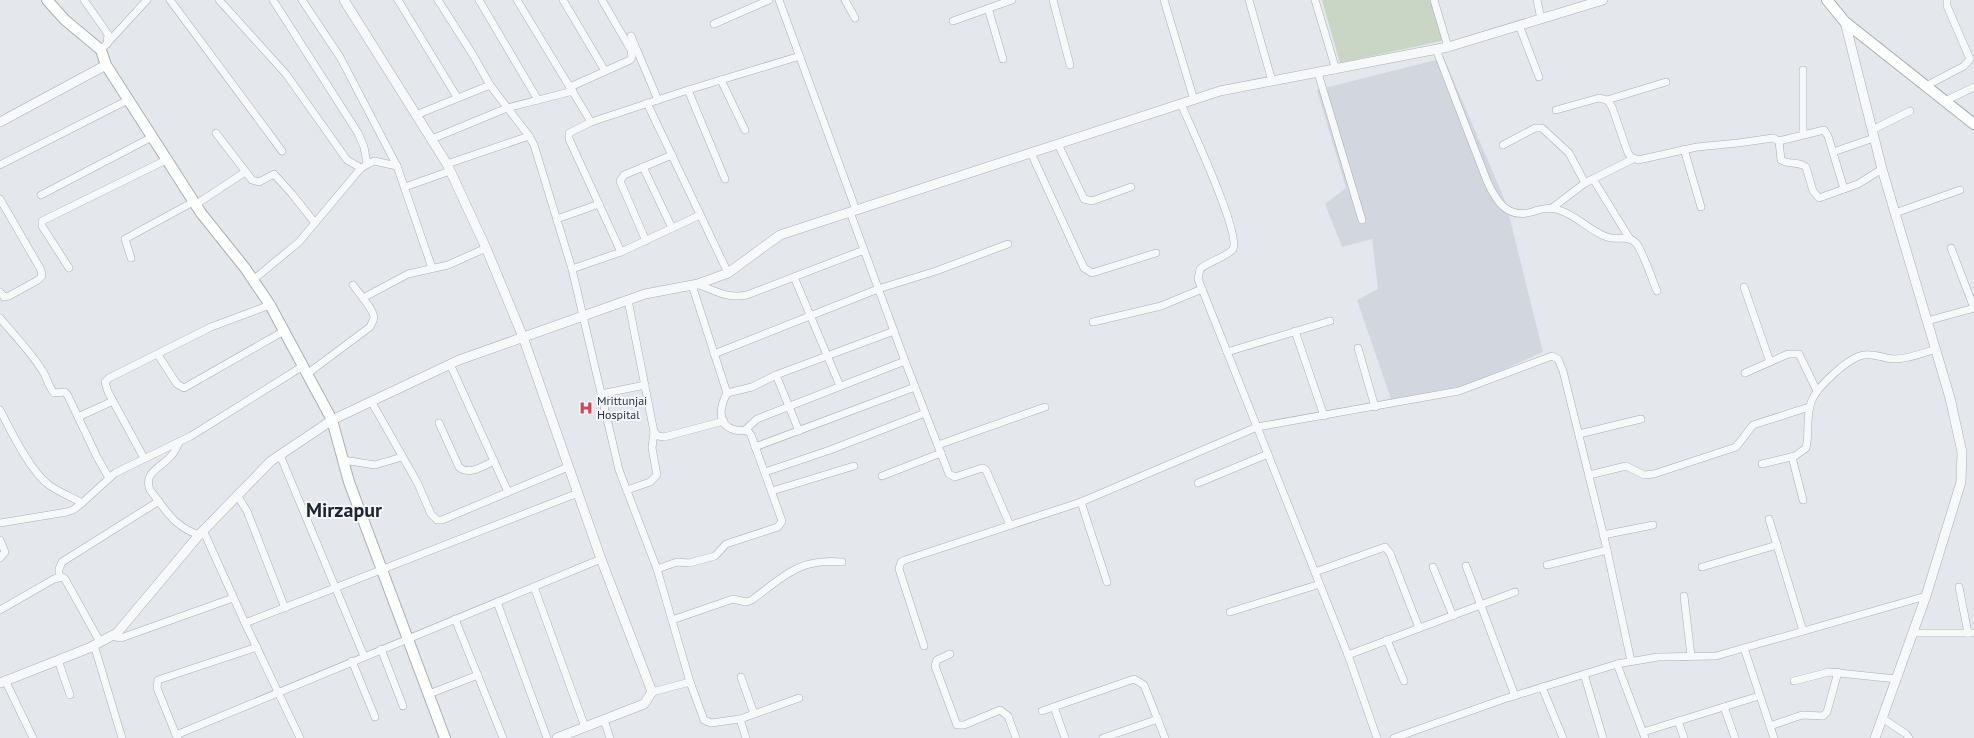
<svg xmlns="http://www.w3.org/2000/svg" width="1974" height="738" font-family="'PT Sans',sans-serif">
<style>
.built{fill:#d2d6de}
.green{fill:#c9d6c5}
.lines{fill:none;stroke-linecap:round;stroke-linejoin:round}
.minor-casing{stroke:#a9aeb7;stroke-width:8}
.tertiary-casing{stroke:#a9aeb7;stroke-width:10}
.secondary-casing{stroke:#a9aeb7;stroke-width:12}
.minor{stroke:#f7f8fa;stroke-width:7}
.tertiary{stroke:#f7f8fa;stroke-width:9}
.secondary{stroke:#fff;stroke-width:10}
.labels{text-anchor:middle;stroke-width:4;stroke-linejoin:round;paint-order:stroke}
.poi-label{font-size:12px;fill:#2b3445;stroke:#f4f6f9;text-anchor:start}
.town-label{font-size:20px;font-weight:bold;fill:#1d2536;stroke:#f4f6f9}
</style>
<rect width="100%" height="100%" fill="#e4e7ec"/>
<path class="built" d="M1444,58l62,145 37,149 -74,33 -78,14 -34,-99 21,-11 -6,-50 -30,8 -17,-43 21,-16 -29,-98z"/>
<path class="green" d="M1322,0h113l11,40 -106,23z"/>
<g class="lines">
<g class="minor-casing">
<g id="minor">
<path d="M84,0l24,34 -1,10"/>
<path d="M170,0l112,151"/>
<path d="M219,0l67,74 61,86 14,8"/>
<path d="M273,0l85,133 6,14 3,16"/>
<path d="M302,0l38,57 57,109 35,102"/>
<path d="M398,0l59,97"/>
<path d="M438,0l35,55 17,30 39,51 5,9 38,124 47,201 38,99 33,113"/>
<path d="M479,0l59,100"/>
<path d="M517,0l74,122"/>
<path d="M563,0l42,71"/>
<path d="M779,0l77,210"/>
<path d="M845,0l10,18"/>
<path d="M1053,0l17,65"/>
<path d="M1164,0l30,100"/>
<path d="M1249,0l23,81"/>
<path d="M1315,0l21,70"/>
<path d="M1434,0l14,47"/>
<path d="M1537,0l4,19"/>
<path d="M988,8l15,51"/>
<path d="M953,21l59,-21"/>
<path d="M714,24l55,-24"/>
<path d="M1519,25l20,52"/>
<path d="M631,36l27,64"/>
<path d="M1436,49l51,132c9,20 20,38 45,31 8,-3 18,-5 27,-2 17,5 31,21 48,27 10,4 20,-3 29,6 7,9 16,36 21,48"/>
<path d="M101,50l46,-50"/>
<path d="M1318,73l44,147"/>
<path d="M721,80l24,50"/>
<path d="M1926,86l38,-20 6,-7 -23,-53v-6"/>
<path d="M570,87l60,-27 2,-3 -1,-7 -29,-50"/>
<path d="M688,90l37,89"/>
<path d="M1607,100l59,-18"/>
<path d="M1945,101l29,-14"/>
<path d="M647,103l81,170"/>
<path d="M1181,104c9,21 60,129 52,145 -4,7 -26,13 -33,20l-2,10 150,376 29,83"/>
<path d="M1556,110l43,-12 8,2 5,7 16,46 3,4 7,3 59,-13 41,-4 35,-5 6,3 2,19c7,5 17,1 25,7l7,24 6,7 39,-14 24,-15"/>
<path d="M416,115l74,-30"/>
<path d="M1872,130l38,-19"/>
<path d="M216,133l36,47 7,2 15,-8 18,20 23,29"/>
<path d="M1803,134v-64"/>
<path d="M432,139l75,-31 66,-17"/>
<path d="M1779,141l45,-11 4,6 16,53"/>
<path d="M1058,144l26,55 8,2 39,-14"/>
<path d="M1503,145l32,-17h7l27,25 16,30"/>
<path d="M1684,149l17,58"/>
<path d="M1833,152l41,-14"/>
<path d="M1031,153l53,115 8,5 64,-20"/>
<path d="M447,164l82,-28"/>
<path d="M0,165l128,-65"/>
<path d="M643,167l29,61"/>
<path d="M1593,179l37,60"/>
<path d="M405,187l45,-16"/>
<path d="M41,195l111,-58"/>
<path d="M0,199l41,71 1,6 -4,4 -29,16 -5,1 -4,-5"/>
<path d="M195,205l50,-33"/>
<path d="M1552,208l33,-25 48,-24"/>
<path d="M850,212l55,149 44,113 6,3 24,-8 4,-1 3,2 24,55"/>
<path d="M1895,213l65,-23"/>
<path d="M557,219l42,-15"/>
<path d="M646,241l-26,-60 4,-6 48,-20"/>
<path d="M1951,248l23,60"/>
<path d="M621,252l79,-37"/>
<path d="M131,258l-6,-19 68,-37"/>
<path d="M69,268l-27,-42v-5l124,-61"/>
<path d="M572,269l49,-17 -52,-113v-6l22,-11 97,-32 112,-34"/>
<path d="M794,277l46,109"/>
<path d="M253,280l46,-38 62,-74 13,-7 23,5"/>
<path d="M698,284c17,7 30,15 49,11l117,-45"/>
<path d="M692,285l35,108 25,-6 24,-12 118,-44"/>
<path d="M1744,287l26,75"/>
<path d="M363,298l45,-24 40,-9 38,-17"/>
<path d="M628,300l26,132 4,4 6,1 60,-16"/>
<path d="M0,318c14,17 30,33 42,52 5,7 6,16 12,23l11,-1 3,4 29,61 12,21"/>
<path d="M1927,321l47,-13"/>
<path d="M1093,322l68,-16 41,-17"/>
<path d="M1295,331l29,85"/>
<path d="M1358,348l17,59"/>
<path d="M1227,352l103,-31"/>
<path d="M714,354l164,-65 58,-18 72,-27"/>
<path d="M158,355l19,29 7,4 100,-57"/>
<path d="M450,364l58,128"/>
<path d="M1745,373l43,-19h11l18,37"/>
<path d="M307,374l63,-47c1,-3 3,-5 4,-9 0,-8 -16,-26 -21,-33"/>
<path d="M776,375l23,56"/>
<path d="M601,394l44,-9"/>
<path d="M371,401l46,81 14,32 6,6h5l126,-53"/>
<path d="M0,410c11,21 30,61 49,75 10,7 22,12 33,18l33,-30 76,-37 112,-70"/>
<path d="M78,417l35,-16"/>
<path d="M439,423l20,44c10,9 24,-1 35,-6"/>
<path d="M745,430l12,-11 148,-58"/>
<path d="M1579,434l62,-15"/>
<path d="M179,442c-2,5 -4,10 -8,14 -10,12 -28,16 -21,34 16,20 23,36 49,45"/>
<path d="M938,445l107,-38"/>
<path d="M755,447l160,-60"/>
<path d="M280,455l84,201"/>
<path d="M1792,457l11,43"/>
<path d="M144,458l-36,-66 -3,-10 4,-4 102,-51 59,-22"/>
<path d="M343,460l32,5 27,-8"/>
<path d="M1762,464l33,-8 11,-8c4,-16 -1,-32 6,-48 6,-14 37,-43 52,-45 10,-2 21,4 30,4 15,0 29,-6 42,-10"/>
<path d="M765,472l65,-22 95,-37"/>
<path d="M1589,475l37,-9 18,9 10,-1 82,-27 17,-22 56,-18"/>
<path d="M882,476l59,-23"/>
<path d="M1198,483l70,-29"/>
<path d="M627,490l23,-8 7,-7 -5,-27 2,-16"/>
<path d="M772,491l82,-25"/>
<path d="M237,495l10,16 38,97"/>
<path d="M1081,502l26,80"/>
<path d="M1769,519l34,112"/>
<path d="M0,523l67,-11 6,-2 9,-7"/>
<path d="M203,530l42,93 55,115"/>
<path d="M1603,535l50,-10"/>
<path d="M0,540l5,12 -5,6"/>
<path d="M1547,565l60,-15"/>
<path d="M1466,566l49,130"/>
<path d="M1433,567l20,49"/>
<path d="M1702,567l75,-22"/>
<path d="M657,569l20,-7 12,1 26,-7 11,-12 52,-17 4,-6 -31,-86 -3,-4c-4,-1 -9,0 -13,-1 -19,-5 -15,-24 -8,-37"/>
<path d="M1315,572l70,-25 5,6 29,75"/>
<path d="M59,577v-8l3,-7 97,-61"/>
<path d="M534,587l51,140"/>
<path d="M1959,587l9,46"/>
<path d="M1684,596l7,60"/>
<path d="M497,602l50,136"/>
<path d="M0,610l54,-31 8,-2 3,2 35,63"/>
<path d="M1230,612l90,-28"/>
<path d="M455,619l48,119"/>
<path d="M672,620l61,-21 13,3 6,-2c32,-24 47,-42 90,-38"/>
<path d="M245,623l333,-130"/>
<path d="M1912,633h62"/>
<path d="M111,636l10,2 112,-40"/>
<path d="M1387,640l17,41"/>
<path d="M94,645l28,93"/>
<path d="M924,646l-25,-77 2,-7 4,-2 176,-58 176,-75 202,-36 93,-35 6,3 5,12 42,170 26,120"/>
<path d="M1744,648l30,90"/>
<path d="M381,649l22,57"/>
<path d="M950,654l-13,6 -2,6 22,59h7l36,-15 8,6 8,22"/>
<path d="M1348,655l167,-63"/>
<path d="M58,660l12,35"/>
<path d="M352,661l23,56"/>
<path d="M1617,664l28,74"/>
<path d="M1584,674l19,64"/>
<path d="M741,677l13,37"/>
<path d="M5,680l28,58"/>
<path d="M1794,681l35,-9 67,7"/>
<path d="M1542,687l21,51"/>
<path d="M652,692l38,-10 14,38 7,3 29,-4 6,19"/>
<path d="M429,694l49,-19"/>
<path d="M1054,707l11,31"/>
<path d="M1724,707l11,31"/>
<path d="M1042,711l92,-32 10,6 21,53"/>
<path d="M1882,718l24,16 3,4"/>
<path d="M740,719l59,-21"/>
<path d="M604,720l6,18"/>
<path d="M1678,721l6,17"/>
<path d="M1770,726l32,-11 21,1 4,-4 11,-40"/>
<path d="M1643,732l116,-36"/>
<path d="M176,735l-19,-47 1,-8 99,-33"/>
<path d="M178,738l-2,-3 425,-176"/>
<path d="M1103,738l55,-19"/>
<path d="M1394,738l110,-39 113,-35 41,-7 58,-1 210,-60"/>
</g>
</g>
<g class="tertiary-casing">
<g id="tertiary">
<path d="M344,0l103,164 39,84 37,89 78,222 51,133 -8,12 -87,34"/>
<path d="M1845,22l37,147 68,229 12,54 -1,30 -35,114 -51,142"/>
<path d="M0,122l106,-57"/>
<path d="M0,683l89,-35 28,-15 82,-98 72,-74 61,-41 127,-60 186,-66 53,-10 30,-11 52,-38 440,-144 228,-44 155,-47"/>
</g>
</g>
<g class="secondary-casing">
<g id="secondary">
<path d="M47,0l18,20 36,30 5,15 95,148 44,55 25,37 62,115 17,62 96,256"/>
<path d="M1827,0l18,22 129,102"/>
</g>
</g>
<use href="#minor" class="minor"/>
<use href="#tertiary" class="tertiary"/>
<use href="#secondary" class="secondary"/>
</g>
<defs>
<g id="hospital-bare" transform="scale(1.08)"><path d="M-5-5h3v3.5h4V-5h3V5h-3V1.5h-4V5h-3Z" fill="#d1495b" stroke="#f4f6f9" stroke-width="2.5" paint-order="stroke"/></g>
</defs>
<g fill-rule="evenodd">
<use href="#hospital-bare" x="586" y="408"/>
</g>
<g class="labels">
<g class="poi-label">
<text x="597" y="405">Mrittunjai<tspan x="597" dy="14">Hospital</tspan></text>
</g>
<g class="town-label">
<text x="344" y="517">Mirzapur</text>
</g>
</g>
</svg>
